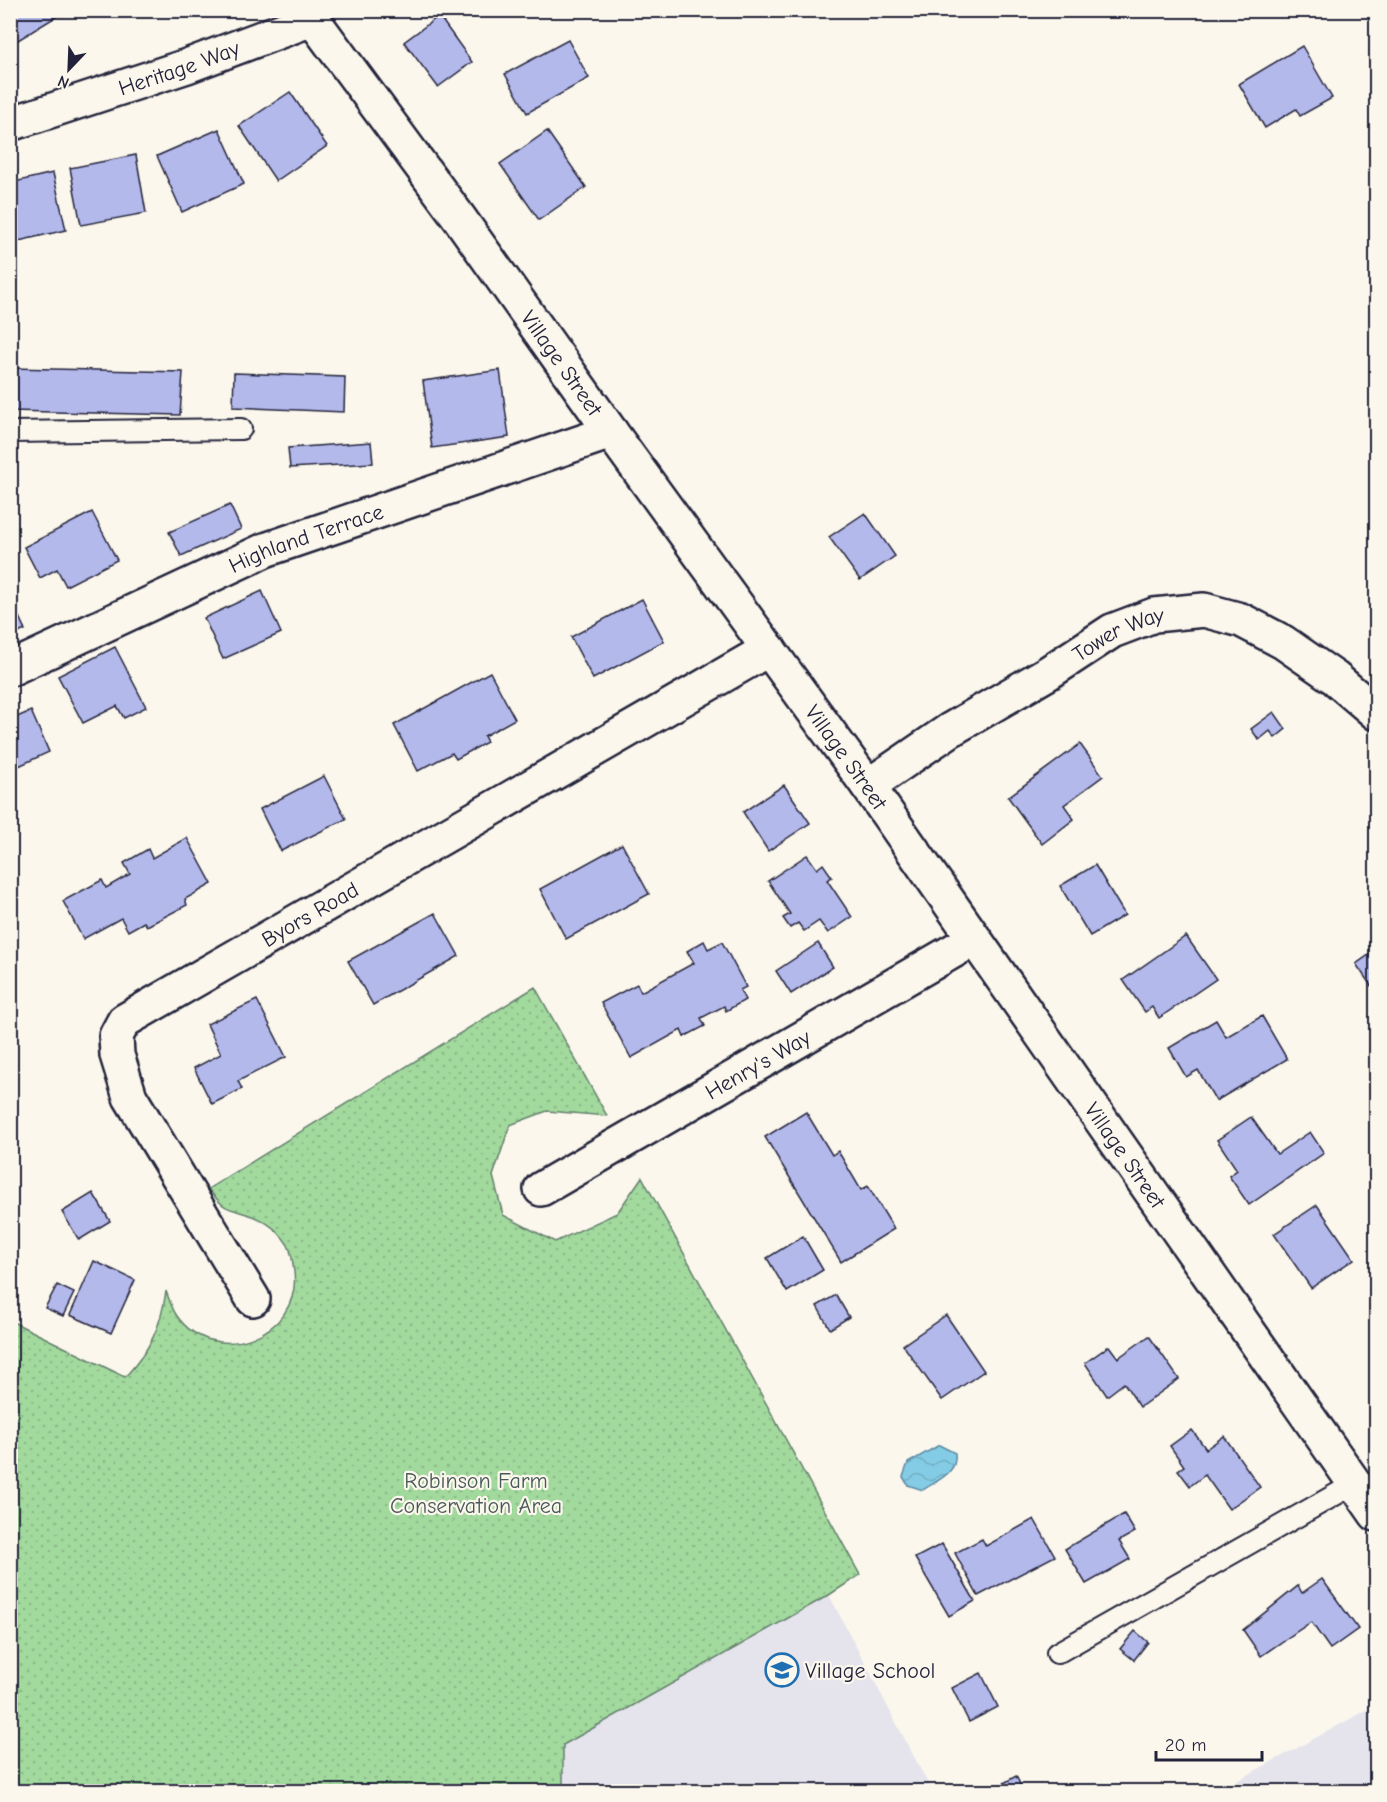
<svg xmlns="http://www.w3.org/2000/svg" width="1387" height="1802" font-family="'Comic Neue',sans-serif">
<style>
.built{fill:#e5e4ec}
.park{fill:url(#park-dots);stroke:#627e6c;stroke-width:1.5}
.water{fill:url(#water-waves);stroke:#5d88a1;stroke-width:1.5}
.building{fill:#b3b9eb;stroke:#22223b;stroke-width:1.5}
.lines{fill:none;stroke-linecap:round;stroke-linejoin:round}
.service-casing{stroke:#22223b;stroke-width:24}
.minor-casing{stroke:#22223b;stroke-width:38}
.secondary-casing{stroke:#22223b;stroke-width:38}
.service{stroke:#fbf7ec;stroke-width:20}
.minor{stroke:#fbf7ec;stroke-width:33}
.secondary{stroke:#fbf7ec;stroke-width:33}
.labels{text-anchor:middle;stroke-width:4.5;stroke-linejoin:round;paint-order:stroke}
.street-label{font-size:22px;fill:#22223b;stroke:#fbf7ec}
.park-label{font-size:22px;fill:#485958;stroke:#fbf7ec}
.poi-label{font-size:22px;fill:#22223b;stroke:#fbf7ec;text-anchor:start}
</style>
<defs>
<pattern id="park-dots" width="8" height="8" patternUnits="userSpaceOnUse" patternTransform="scale(1.5)"><rect width="8" height="8" fill="#a2d99d"/><path d="M2 2h.1M6 6h.1" fill="none" stroke="#8bba88" stroke-width="1.8" stroke-linecap="round"/></pattern>
<pattern id="water-waves" width="16" height="10" patternUnits="userSpaceOnUse" patternTransform="scale(1.5)"><rect width="16" height="10" fill="#84cce5"/><path d="M0 5q4-4 8 0t8 0" fill="none" stroke="#72afc5"/></pattern>
</defs>
<rect width="100%" height="100%" fill="#fbf7ec"/>
<filter id="ink" filterUnits="userSpaceOnUse"><feTurbulence type="fractalNoise" baseFrequency=".0167" numOctaves="2"/><feDisplacementMap in="SourceGraphic" scale="12" xChannelSelector="R" yChannelSelector="G"/><feConvolveMatrix kernelMatrix="1 2 1 2 8 2 1 2 1" color-interpolation-filters="sRGB"/></filter>
<g filter="url(#ink)">
<g class="built">
<path d="M829,1595l103,196h-369v-46z"/>
<path d="M1376,1705v86h-158z"/>
</g>
<path class="park" d="M535,987l72,129 -60,-5 -37,14 -17,51 10,39 52,27 62,-29 25,-36 218,398 -31,20 -266,150v46h-552v-470l114,56c25,-27 36,-50 41,-86 3,8 6,18 11,25 37,53 125,20 117,-44 -1,-9 -2,-19 -6,-27 -12,-19 -27,-27 -48,-33 -5,-2 -12,-3 -17,-7 -5,-4 -10,-11 -15,-16z"/>
<path class="water" d="M939,1445l16,8c3,20 -17,27 -32,37l-15,-5 -5,-8 5,-14z"/>
<g class="building">
<path d="M10,10h46l3,5 -49,30z"/>
<path d="M439,16l33,46 -34,25 -34,-45z"/>
<path d="M568,40l21,38 -62,35 -22,-39z"/>
<path d="M1302,46l30,52 -32,18 -4,-7 -31,19 -26,-44z"/>
<path d="M290,92l37,54 -51,35 -37,-55z"/>
<path d="M219,129l25,55 -62,28 -25,-56z"/>
<path d="M547,131l39,56 -47,33 -39,-56z"/>
<path d="M136,155l10,58 -65,12 -11,-57z"/>
<path d="M53,173l13,57 -56,13v-60z"/>
<path d="M10,368l173,4 -3,43 -170,-4z"/>
<path d="M500,370l9,67 -77,11 -9,-67z"/>
<path d="M234,373l111,4 -1,35 -111,-5z"/>
<path d="M371,442l2,21 -83,5 -2,-20z"/>
<path d="M230,505l11,24 -60,27 -12,-24z"/>
<path d="M92,512l25,48 -51,26 -9,-17 -17,9 -16,-31z"/>
<path d="M865,513l30,43 -35,24 -31,-43z"/>
<path d="M262,591l19,42 -58,26 -19,-41z"/>
<path d="M10,597l15,33 -15,7z"/>
<path d="M642,599l22,42 -71,38 -22,-42z"/>
<path d="M115,647l31,60 -22,11 -7,-12 -34,17 -25,-47z"/>
<path d="M490,672l25,47 -31,17 3,6 -31,17 -4,-6 -34,18 -24,-46z"/>
<path d="M31,711l18,41 -39,18v-50z"/>
<path d="M1274,712l12,17 -11,9 -5,-7 -11,9 -8,-11z"/>
<path d="M1080,744l23,32 -39,29 10,14 -32,25 -34,-47z"/>
<path d="M324,776l22,43 -65,32 -21,-42z"/>
<path d="M784,785l26,38 -42,28 -25,-39z"/>
<path d="M187,838l25,46 -27,15 2,6 -40,21 -3,-4 -16,9 -7,-13 -38,21 -20,-38 39,-21 4,8 24,-14 -6,-11 24,-14 4,9z"/>
<path d="M622,844l27,50 -83,45 -26,-50z"/>
<path d="M807,855l10,14 6,-5 9,13 -5,3 25,37 -24,16 -9,-12 -15,10 -6,-8 -8,5 -7,-10 7,-4 -22,-33z"/>
<path d="M1095,865l30,50 -35,21 -30,-50z"/>
<path d="M435,913l24,43 -86,49 -25,-44z"/>
<path d="M1186,936l30,43 -57,39 -7,-11 -7,5 -22,-32z"/>
<path d="M704,941l4,8 14,-7 24,45 -6,3 5,10 -19,11 -2,-5 -23,12 4,8 -21,11 -3,-7 -50,28 -30,-55 36,-19 4,8 53,-29 -7,-12z"/>
<path d="M818,943l15,24 -42,27 -15,-23z"/>
<path d="M1376,950v32l-5,4 -15,-22z"/>
<path d="M257,1000l29,57 -48,24 4,8 -30,15 -18,-36 27,-14 -14,-30z"/>
<path d="M1262,1016l25,43 -71,42 -18,-31 -12,7 -17,-29 47,-28 10,17z"/>
<path d="M806,1112l26,43 6,-4 23,39 7,-4 26,43 -53,33 -76,-125z"/>
<path d="M1251,1117l26,37 33,-22 14,21 -75,52 -20,-29 8,-6 -20,-30z"/>
<path d="M93,1193l17,28 -31,19 -17,-28z"/>
<path d="M1317,1205l37,54 -43,29 -37,-54z"/>
<path d="M803,1236l20,34 -36,22 -20,-34z"/>
<path d="M94,1261l41,19 -24,53 -41,-18z"/>
<path d="M57,1285l17,8 -11,23 -18,-8z"/>
<path d="M836,1295l13,22 -19,12 -13,-23z"/>
<path d="M946,1315l38,56 -42,29 -39,-55z"/>
<path d="M1149,1336l30,43 -39,28 -16,-24 -17,13 -22,-33 24,-17 9,12z"/>
<path d="M1192,1430l14,19 18,-13 36,51 -31,22 -24,-34 -15,11 -12,-16 6,-4 -14,-20z"/>
<path d="M1124,1514l11,18 -16,9 11,18 -44,25 -21,-35z"/>
<path d="M1034,1519l21,37 -77,40 -23,-43 27,-14 4,7z"/>
<path d="M942,1544l33,57 -26,15 -34,-58z"/>
<path d="M1322,1579l36,50 -28,20 -19,-27 -50,34 -18,-26 55,-44 4,7z"/>
<path d="M1135,1631l13,11 -14,18 -14,-11z"/>
<path d="M981,1673l17,34 -29,15 -17,-34z"/>
<path d="M1016,1776l8,16h-36z"/>
</g>
<g class="lines">
<g class="service-casing">
<g id="service">
<path d="M10,432l231,-3"/>
<path d="M1057,1653l299,-170"/>
</g>
</g>
<g class="minor-casing">
<g id="minor">
<path id="s1" d="M10,124l177,-58 125,-47"/>
<path id="s2" d="M10,669l255,-119 346,-118"/>
<path id="s3" d="M868,786l82,-56 98,-57 64,-42 42,-16 50,-5 37,10 42,22 52,36 41,35"/>
<path id="s4" d="M541,1189l433,-250"/>
<path id="s5" d="M253,1299l-123,-202 -13,-42 -1,-19 8,-15 645,-372"/>
</g>
</g>
<g class="secondary-casing">
<g id="secondary">
<path id="s6" d="M306,10l154,209 151,213 257,354 508,728"/>
</g>
</g>
<use href="#service" class="service"/>
<use href="#minor" class="minor"/>
<use href="#secondary" class="secondary"/>
</g>
</g>
<defs>
<g id="school-ring" transform="scale(1.725)"><circle r="9.5" fill="#fbf7ec" stroke="#1f6fb2" stroke-width="1.5"/><path d="M0-5L7-2L0 1L-7-2ZM-4 1L0 2.5L4 1V4Q0 6-4 4Z" fill="#1f6fb2"/></g>
</defs>
<g fill-rule="evenodd">
<use href="#school-ring" x="782" y="1670"/>
</g>
<g class="labels">
<g class="street-label">
<text dy="8" stroke="none"><textPath href="#s1" startOffset="178">Heritage Way</textPath></text>
<text dy="8" stroke="none"><textPath href="#s6" startOffset="436">Village Street</textPath></text>
<text dy="8" stroke="none"><textPath href="#s2" startOffset="324">Highland Terrace</textPath></text>
<text dy="8" stroke="none"><textPath href="#s3" startOffset="294">Tower Way</textPath></text>
<text dy="8" stroke="none"><textPath href="#s6" startOffset="922">Village Street</textPath></text>
<text dy="8" stroke="none"><textPath href="#s5" startOffset="531">Byors Road</textPath></text>
<text dy="8" stroke="none"><textPath href="#s4" startOffset="250">Henry's Way</textPath></text>
<text dy="8" stroke="none"><textPath href="#s6" startOffset="1408">Village Street</textPath></text>
</g>
<g class="park-label">
<text x="476" y="1488">Robinson Farm<tspan x="476" dy="25">Conservation Area</tspan></text>
</g>
<g class="poi-label">
<text x="805" y="1678">Village School</text>
</g>
</g>
<rect width="1387" height="1802" fill="none" stroke="#fbf7ec" stroke-width="36"/>
<rect x="18" y="18" width="1351" height="1766" fill="none" stroke="#22223b" stroke-width="2" filter="url(#ink)"/>
<g transform="translate(69 69) rotate(203)" stroke="#fbf7ec" stroke-width="4.5" paint-order="stroke">
<path d="M0-4.5L10 22L0 15L-10 22Z" fill="#22223b"/>
<text y="-9" font-size="16" font-weight="bold" text-anchor="middle" fill="#22223b">N</text>
</g>
<path d="M1156 1751v9h106v-9" fill="none" stroke="#22223b" stroke-width="3"/>
<text x="1165" y="1751" font-size="18" fill="#22223b" stroke="#fbf7ec" stroke-width="4.5" paint-order="stroke">20 m</text>
</svg>
